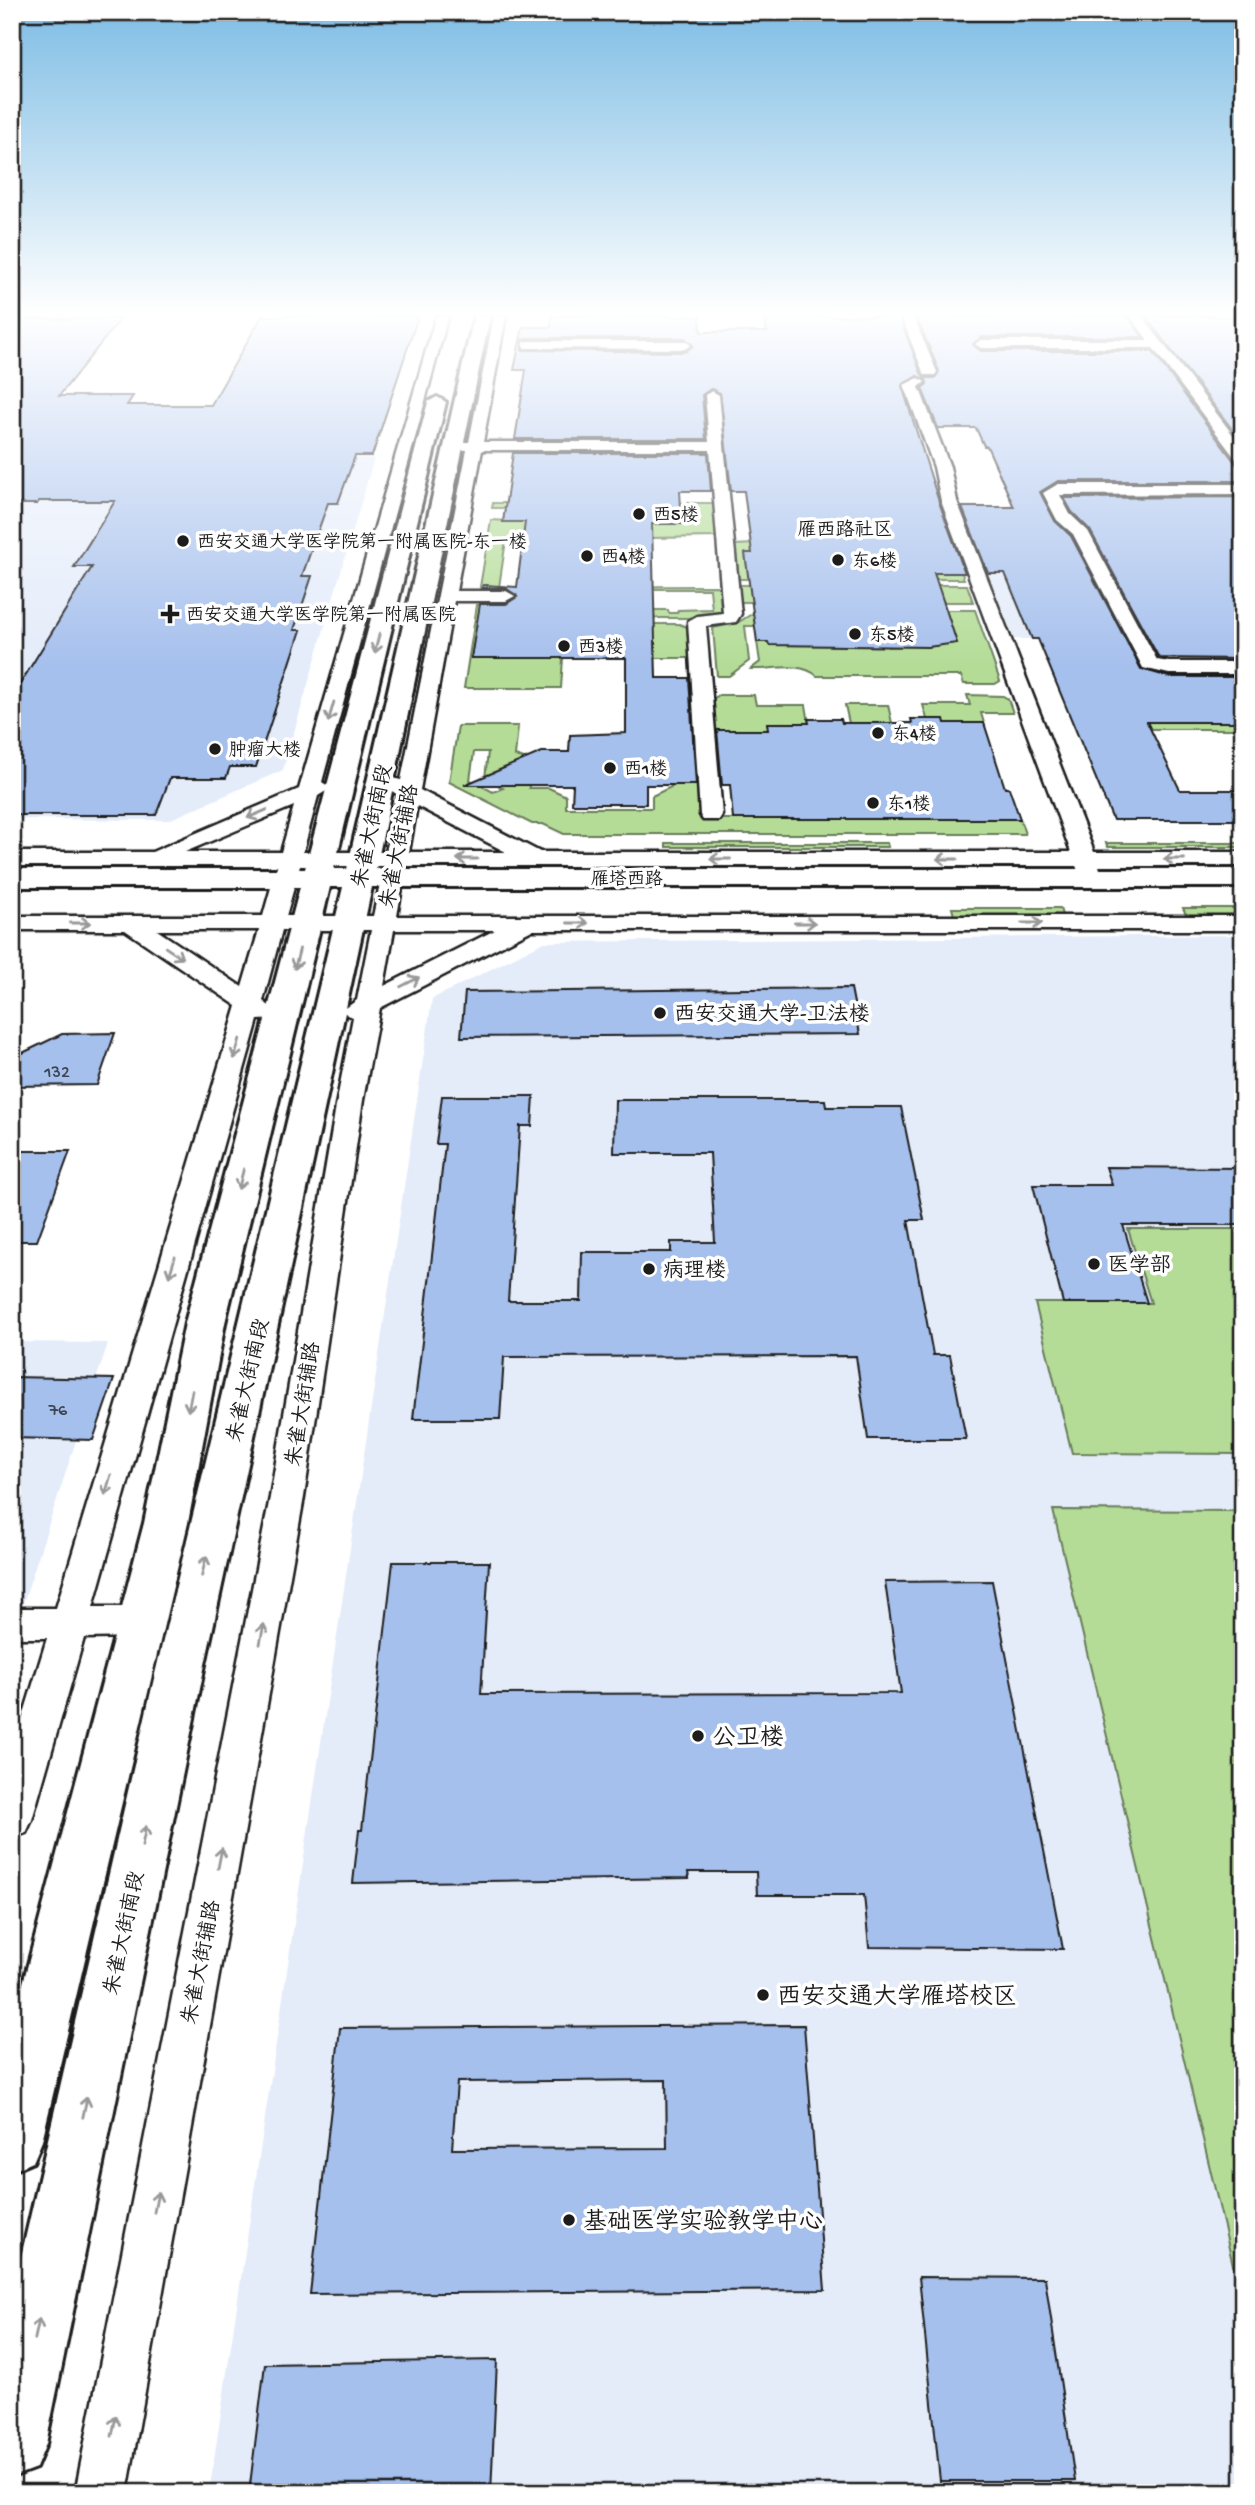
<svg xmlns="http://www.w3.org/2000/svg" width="1255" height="2505" font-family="'Gochi Hand','LXGW WenKai TC',sans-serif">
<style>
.built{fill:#e4ecfa}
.green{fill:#b4dc97;stroke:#687c5a;stroke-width:2;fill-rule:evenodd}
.building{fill:#a6c0ed;stroke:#1c1c1c;stroke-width:2;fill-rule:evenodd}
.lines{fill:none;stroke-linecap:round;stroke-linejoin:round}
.minor-casing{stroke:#1c1c1c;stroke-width:5}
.secondary-casing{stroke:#1c1c1c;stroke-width:6}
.minor{fill:#fff;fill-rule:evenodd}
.secondary{fill:#fff;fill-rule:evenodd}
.oneway{stroke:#999}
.poi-dot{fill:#1c1c1c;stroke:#fff;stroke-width:2.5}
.labels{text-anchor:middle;stroke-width:7;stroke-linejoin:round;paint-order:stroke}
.far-poi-label{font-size:18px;fill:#1c1c1c;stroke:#fff;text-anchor:start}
.far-street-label{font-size:18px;fill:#1c1c1c;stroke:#fff}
.number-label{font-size:18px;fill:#3e4550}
.far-neighbourhood-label{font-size:19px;fill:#1c1c1c;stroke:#fff}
.street-label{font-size:21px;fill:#1c1c1c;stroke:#fff}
.poi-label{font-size:21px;fill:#1c1c1c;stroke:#fff;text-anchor:start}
.near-poi-label{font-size:24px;fill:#1c1c1c;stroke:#fff;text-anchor:start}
</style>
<rect width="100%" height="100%" fill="#fff"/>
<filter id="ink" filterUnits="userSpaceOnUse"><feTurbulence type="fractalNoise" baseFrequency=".0143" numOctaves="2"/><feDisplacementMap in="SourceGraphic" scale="14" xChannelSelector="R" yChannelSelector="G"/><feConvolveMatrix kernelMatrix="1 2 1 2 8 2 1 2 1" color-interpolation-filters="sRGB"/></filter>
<g filter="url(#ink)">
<g class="built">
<path d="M12,458h362l-91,312 -114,50 -157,-1z"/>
<path d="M970,528h24l3,7h-5l1,4 -13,1 3,6h10l2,6 22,3 -1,-5h7l15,35h-28l22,54h-18l-26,-66h22l-8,-20h-22z"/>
<path d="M1243,935v1558h-1034l223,-1494 112,-57z"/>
<path d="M12,1342l96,1 -96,294z"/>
</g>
<g class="green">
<path d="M493,503h217l6,1 2,33 -212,3 -7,47 -13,-2 -6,2 11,-67 36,2 35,-14h-70z"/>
<path d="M778,543l2,10h-35l2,13 206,-18 11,31h-228l-2,-34z"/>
<path d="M737,585h230l6,17h-234z"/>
<path d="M716,586l6,2 3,26 -11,4h-160l-42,-7 2,-21 4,-3zM522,589h188l2,20 -34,1 -1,3h-8l-1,-3h-41z"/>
<path d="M477,605h20l-20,17 -5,36h91l-2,30h-97z"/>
<path d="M911,610h64l25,71 -5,3h-31l-3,-8h-144c-17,-15 -45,-6 -66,-7l9,-7 -3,-20h11l1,3h16l4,-3 1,3 97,-1 1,3 68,-4z"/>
<path d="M755,612l37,14h-47l4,35 -20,15h-12l-4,-48 24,-5z"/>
<path d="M528,624h151l8,3 3,31h-35z"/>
<path d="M719,695h35l2,10h50l3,18 -39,20 -33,32h-18l-6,-76z"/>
<path d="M967,695l36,1 5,3 5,14h-32l3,10h-39l-18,-4 -4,-14h47z"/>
<path d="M845,705h43l4,18h-43z"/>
<path d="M1150,721h80l13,1v7h-129z"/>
<path d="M458,726h60l-3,30 12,4 2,28h20l17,8v12h86v-12l23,-11h22l3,34h320l5,15h-461l-21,-10h-11l-83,-42zM474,752h14l-3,26 18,10 -10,4 -23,-12z"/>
<path d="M666,843h221l1,4h-222z"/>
<path d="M1106,843h137v4h-135z"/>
<path d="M952,908h108l3,11h-108z"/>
<path d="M1183,908h60v11h-55z"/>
<path d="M1128,1229h115v225l-171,-1 -37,-150h116z"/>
<path d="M1053,1510l190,1v796z"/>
</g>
<g class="building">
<path d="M262,316h156l-46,140h-17l-17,47h-10l-26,73h10l-18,54h7l-45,137h-26l-4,11h-56l-14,37h-144v-118l80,-130h-18l41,-66h-76l-2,3h-25v-185l109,-1 -62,78h74l-6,9h84z"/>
<path d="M552,316h148l1,16h66l-3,-16h135l22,57 4,5h10l4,-7 -23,-55h211l16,21h-162l-8,8 8,6h171l84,113 7,2v15h-185l-18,11 15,29 16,15 70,133 28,8h74v45h-96l33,68h63v30h-130l-75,-181h-6l-27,-66h-17l-26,-66h52l-27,-61h-3l-8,-18h-38l-16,-40 5,-4 -1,-4 -9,-4 -15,10 37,116 26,71h-31l23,70 -29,4 -159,-2 -1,-3h-11l-12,-89h7l-8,-62h-13l-11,-98 -9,-4 -9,6 4,44h-191l11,-69h-12l9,-43h28zM529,338h156l8,8 -8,6 -163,-2v-10z"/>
<path d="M1145,316h98v127z"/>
<path d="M513,453h195l3,38h-31l2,33h-30l4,154h33l7,107h-50v19h-74l1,-19h-109l78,-33h27l1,-17 56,-2v-75h-155l9,-54h26l11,-7 -11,-9h-24l1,-3 34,2 8,-65h-22z"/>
<path d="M1243,497v162l-84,-1 -69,-128 -18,-18 -8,-14z"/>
<path d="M808,719h33l1,4h70l-1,-4h33l1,4h39l21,65h4l11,31h-287l-3,-34h-8l-5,-55h51l-1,-7h42z"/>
<path d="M851,988l9,46 -399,3 4,-45z"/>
<path d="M115,1033l-18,52 -85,1v-28l50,-24z"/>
<path d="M442,1096h92l-2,30h-12l-12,175h73l1,-49h89v-10h44l-5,-89h-96l1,-53h210l1,7h75l23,113h-16l25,135h17l16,84h-98l-12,-83 -352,1 -4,62h-87l32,-275h-9z"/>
<path d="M12,1151h58l-33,90h-25z"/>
<path d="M1106,1167l137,1v57h-120l24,78h-84l-30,-118h79z"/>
<path d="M12,1377l102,2 -21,61 -81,-2z"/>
<path d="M393,1562h96l-8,132 420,-1 -16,-111 107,-1 71,368 -194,-2 -5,-52h-107l-1,-23h-68l1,6 -336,5 6,-53h3z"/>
<path d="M804,2025l21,265 -515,4 30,-266zM666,2080l1,68 -215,1 5,-67z"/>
<path d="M919,2277l126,1 30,203h-135z"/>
<path d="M497,2360l-6,133h-242l16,-129z"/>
</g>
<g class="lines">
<g class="minor-casing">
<g id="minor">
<path d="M436,316h12l-126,466 9,6 -13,8 -15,56h83l12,-57 -17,-11 4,-4 7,-2 9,2 66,-330 -15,-1 -2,-3 7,-4h12l25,-126h12l-23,126h226l-4,-47 7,-4 7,4 22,219 -5,8 -30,4 16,189 -3,5h-16l-3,-5 -12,-194 9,-5 26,-3 -13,-163h-228l-26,141h50l9,5 -9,5h-52l-34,189 120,62h531l-130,-351 -7,-34 -30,-82 14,-7 7,4 -6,5 31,80 7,34 137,351h149v14h-144l3,9 -3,5h-16l-7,-14h-670l-9,50h846v14h-711l-152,78 -17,92 -59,397 -177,996h-52l195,-996 67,-397 16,-83 -6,-2 -4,-5 14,-10 14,-70h-89l-19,71 16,13 -4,5 -17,1 -165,587h47l13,4 5,11 -5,11 -13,4 -56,1 -52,182 -6,13 -14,5v-85l35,-115h-35v-30h44l181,-602 -112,-76h-113v-14h251l14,-50h-265v-14h140l147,-63zM294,806l-13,46h-96zM417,806l89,46h-97zM300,866h84l-11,50h-87zM157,930h102l-17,57zM394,930h101l-111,56z"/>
<path d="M901,316h12l24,56 -2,3h-10l-2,-3z"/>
<path d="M1130,316h12l101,132v15l-5,-1 -85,-114h-172l-6,-4 6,-4h167z"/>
<path d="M529,341h156l6,4 -6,4 -161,-1v-6z"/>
<path d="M1058,484h185v10l-183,1 10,19 18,17 69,129 12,2h74v12h-74l-26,-6 -70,-134 -16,-14 -14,-27z"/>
</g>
</g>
<g class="secondary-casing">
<path id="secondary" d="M474,316h16l-114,553h867v18h-871l-169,787 -157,770 -10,24 -24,9v-181l143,-622 188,-787h-13l-105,436 -37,200 -146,618 -9,21 -21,9v-146l132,-502 41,-200 115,-436h-288v-18h293l123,-467 9,-5 9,5 -112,467h13z"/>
</g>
<use href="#minor" class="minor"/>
<use href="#secondary" class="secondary"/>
</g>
<defs><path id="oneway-shaft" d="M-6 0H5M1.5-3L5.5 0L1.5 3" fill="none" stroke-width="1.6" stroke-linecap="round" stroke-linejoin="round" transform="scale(1.75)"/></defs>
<g class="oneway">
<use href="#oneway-shaft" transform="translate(377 643) rotate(104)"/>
<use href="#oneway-shaft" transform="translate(331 712) rotate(106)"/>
<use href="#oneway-shaft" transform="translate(257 814) rotate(157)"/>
<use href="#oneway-shaft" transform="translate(467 859) rotate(180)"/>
<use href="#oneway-shaft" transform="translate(720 859) rotate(180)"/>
<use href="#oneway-shaft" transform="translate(947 859) rotate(180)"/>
<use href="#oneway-shaft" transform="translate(1174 859) rotate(180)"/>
<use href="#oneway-shaft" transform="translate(80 923)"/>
<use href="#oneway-shaft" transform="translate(578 923)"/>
<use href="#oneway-shaft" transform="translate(805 923)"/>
<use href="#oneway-shaft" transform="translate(1032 923)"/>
<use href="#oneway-shaft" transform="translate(174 953) rotate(34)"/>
<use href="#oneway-shaft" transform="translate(297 959) rotate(104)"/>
<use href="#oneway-shaft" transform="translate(410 982) rotate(-27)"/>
<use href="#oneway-shaft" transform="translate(237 1049) rotate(106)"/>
<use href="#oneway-shaft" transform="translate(241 1179) rotate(104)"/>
<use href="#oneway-shaft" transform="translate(172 1267) rotate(107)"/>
<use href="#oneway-shaft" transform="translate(190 1401) rotate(101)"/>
<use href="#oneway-shaft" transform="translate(108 1485) rotate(106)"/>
<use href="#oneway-shaft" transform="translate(204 1566) rotate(-77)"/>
<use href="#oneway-shaft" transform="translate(262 1634) rotate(-79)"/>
<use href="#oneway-shaft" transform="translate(144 1836) rotate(-78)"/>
<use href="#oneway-shaft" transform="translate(220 1858) rotate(-79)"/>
<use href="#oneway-shaft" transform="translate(85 2107) rotate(-78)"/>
<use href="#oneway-shaft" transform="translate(156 2202) rotate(-79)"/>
<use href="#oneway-shaft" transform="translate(37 2329) rotate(-78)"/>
<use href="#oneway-shaft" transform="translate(114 2426) rotate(-79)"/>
</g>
</g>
<linearGradient id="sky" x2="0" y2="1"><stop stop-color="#7dbce4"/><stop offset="0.47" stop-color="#fff"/><stop offset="1" stop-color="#fff" stop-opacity="0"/></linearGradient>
<rect width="1255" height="666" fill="url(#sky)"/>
<g class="poi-dot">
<circle cx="639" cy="514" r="7"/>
<circle cx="183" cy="541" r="7"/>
<circle cx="587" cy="556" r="7"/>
<circle cx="838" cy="560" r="7"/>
<path d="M166.5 603.5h7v7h7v7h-7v7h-7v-7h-7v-7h7z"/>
<circle cx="855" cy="634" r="7"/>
<circle cx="564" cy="646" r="7"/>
<circle cx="878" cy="733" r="7"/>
<circle cx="215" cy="749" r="7"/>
<circle cx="610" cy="768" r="7"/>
<circle cx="873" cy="803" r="7"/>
<circle cx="660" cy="1013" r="7"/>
<circle cx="1094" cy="1264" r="7"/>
<circle cx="649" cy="1269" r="7"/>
<circle cx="698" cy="1736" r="7"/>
<circle cx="763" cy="1995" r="7"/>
<circle cx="569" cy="2220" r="7"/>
</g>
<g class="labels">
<g class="far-poi-label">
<text x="653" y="520">西5楼</text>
<text x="197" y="547">西安交通大学医学院第一附属医院-东一楼</text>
<text x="601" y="562">西4楼</text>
<text x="852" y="566">东6楼</text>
<text x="186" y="620">西安交通大学医学院第一附属医院</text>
<text x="869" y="640">东5楼</text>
<text x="578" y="652">西3楼</text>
<text x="892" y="739">东4楼</text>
<text x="229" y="755">肿瘤大楼</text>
<text x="624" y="774">西1楼</text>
<text x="887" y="809">东1楼</text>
</g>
<g class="far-street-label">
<text x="627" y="884">雁塔西路</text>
</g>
<g class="number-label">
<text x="57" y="1077">132</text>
<text x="58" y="1415">76</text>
</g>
<g class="far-neighbourhood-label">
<text x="845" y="535">雁西路社区</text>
</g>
<g class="street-label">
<text transform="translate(371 826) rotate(-78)" y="7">朱雀大街南段</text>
<text transform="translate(398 846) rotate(-79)" y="7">朱雀大街辅路</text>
<text transform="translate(247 1380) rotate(-77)" y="7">朱雀大街南段</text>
<text transform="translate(302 1404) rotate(-81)" y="7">朱雀大街辅路</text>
<text transform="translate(123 1933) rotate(-78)" y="7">朱雀大街南段</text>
<text transform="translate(200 1962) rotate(-79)" y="7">朱雀大街辅路</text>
</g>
<g class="poi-label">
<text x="674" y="1020">西安交通大学-卫法楼</text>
<text x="1108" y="1271">医学部</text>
<text x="663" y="1276">病理楼</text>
</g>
<g class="near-poi-label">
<text x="712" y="1744">公卫楼</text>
<text x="777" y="2003">西安交通大学雁塔校区</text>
<text x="583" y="2228">基础医学实验教学中心</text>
</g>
</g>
<rect width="1255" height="2505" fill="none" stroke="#fff" stroke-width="42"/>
<rect x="21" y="21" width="1213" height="2463" fill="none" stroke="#1c1c1c" stroke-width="2.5" filter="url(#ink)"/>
</svg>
